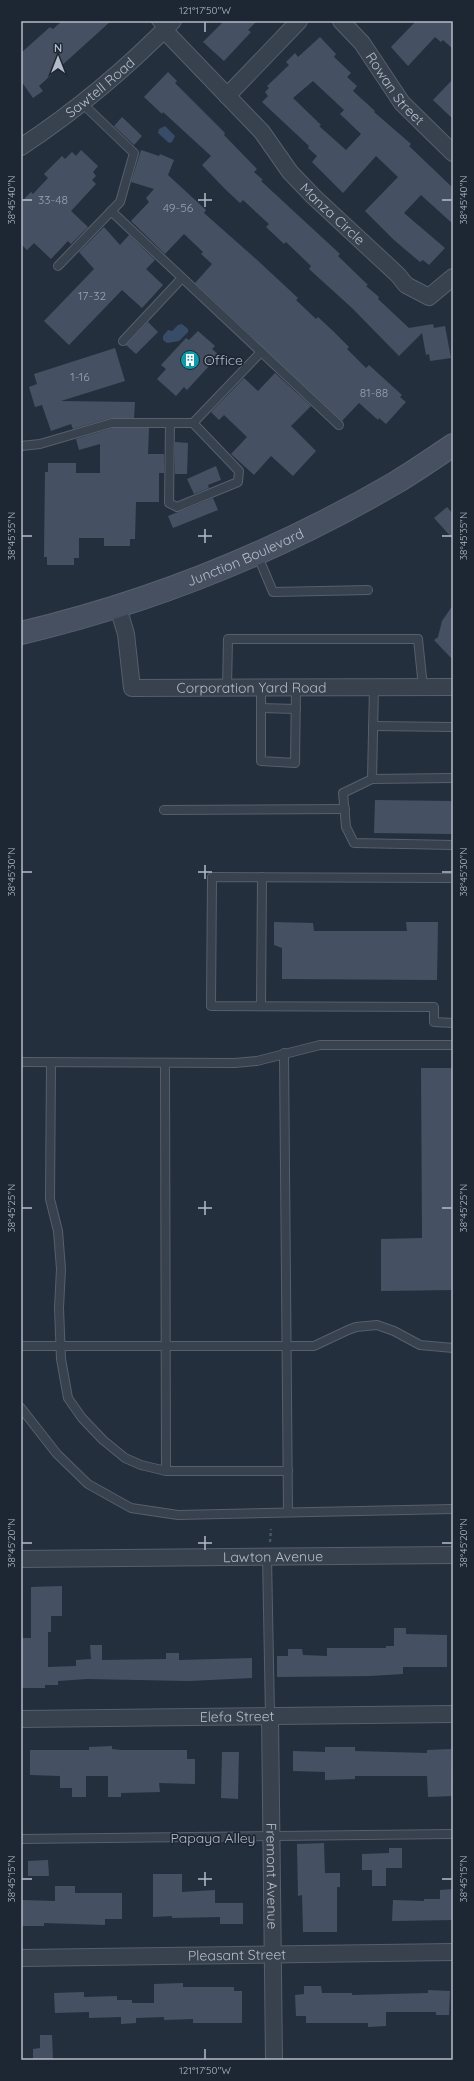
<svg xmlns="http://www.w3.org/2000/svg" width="474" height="2081" font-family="Quicksand,sans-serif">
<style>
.water{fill:#394c67}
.building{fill:#455162;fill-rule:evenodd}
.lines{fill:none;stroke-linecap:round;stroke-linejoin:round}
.service-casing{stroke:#565f6c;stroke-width:10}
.minor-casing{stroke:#565f6c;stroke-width:18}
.secondary-casing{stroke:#565f6c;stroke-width:24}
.path{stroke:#44595c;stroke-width:2.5;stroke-dasharray:3 3;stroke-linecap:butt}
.service{stroke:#38414e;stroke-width:8}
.minor{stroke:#38414e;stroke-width:16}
.secondary{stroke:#465061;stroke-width:22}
.ticks{fill:none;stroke:#b4bcc9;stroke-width:1.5}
.labels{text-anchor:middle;stroke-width:3.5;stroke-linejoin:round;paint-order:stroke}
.number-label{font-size:12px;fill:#98a1af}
.street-label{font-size:14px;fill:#b4bcc9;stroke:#1d2633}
.poi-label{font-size:14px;fill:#b4bcc9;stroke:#1d2633;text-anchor:start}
.neatline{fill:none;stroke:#b4bcc9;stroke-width:1.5}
.ticks-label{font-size:10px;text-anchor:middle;fill:#b4bcc9}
</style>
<rect width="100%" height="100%" fill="#242f3e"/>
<g class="water">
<path d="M165,126l10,10 -3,6 -3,1 -11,-10 1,-4z"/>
<path d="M182,324l6,5v3l-9,9 -12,2 -4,-3v-4l5,-6 4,1 6,-6z"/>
</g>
<g class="building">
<path d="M62,21h49l-72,65 4,5 -10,7 -12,-17v-28l29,-26 3,2z"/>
<path d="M224,21h33l-9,9 3,2 -27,29 -21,-19z"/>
<path d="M416,21h37v28l-10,-9 -2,2 -6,-5 -27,29 -17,-19z"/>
<path d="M320,37l16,17 -2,3 17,16 -4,4 10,9 -4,5 22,20 -1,1 37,32 -2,2 44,42v36l-32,-29 -17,18 41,35 -16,17 -6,-5 -3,2 -26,-22 -29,-29 33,-34 -22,-21 -33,37 -31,-31 5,-6 -9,-8 1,-2 -47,-44 6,-6 -3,-4 4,-4 -2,-2 22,-21 -3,-3 9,-9 3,4zM313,81l31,29 -4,4 21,20 -15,16 -27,-24 2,-1 -28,-27z"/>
<path d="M168,72l9,9 -2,2 50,50 -1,2 33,34 -3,3 9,8 -2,1 79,73 -2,2 30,29 -2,1 13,11 -1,2 31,29 24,-4 1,4 11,-2 6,32 -21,3 -1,-7 -3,1 -4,-22 -23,23 -47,-48 -43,-39 2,-3 -25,-24 -2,2 -18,-17 3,-3 -26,-24 -3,3 -15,-14 -23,-24 9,-9 -48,-44 -1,2 -18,-17z"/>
<path d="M453,79v40l-20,-19z"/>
<path d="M122,117l20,19 -8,9 -20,-19z"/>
<path d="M81,150l17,16 -5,6 3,4 -4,4 4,4 -25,27 17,16 -17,17 -3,-3 -17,18 -17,-16 -7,7 -6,-6v-42l10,-10 2,2 15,-16 -4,-4 18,-18 3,3 7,-7 4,4z"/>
<path d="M141,150l18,6 1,-2 14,6 -6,15 38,35 -2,3 52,46 42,39 -2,2 20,19 2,-2 15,14 16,16 -2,2 19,19 3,-3 33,30 -2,2 6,5 -20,22 -7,-6 -1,2 -19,-17 -17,18 -147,-138 17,-19 -11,-10 2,-2 -19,-18 -19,20 -34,-33 18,-19 -3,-4 8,-9 -23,-7z"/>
<path d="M104,227l16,18 9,-10 26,25 -9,9 17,16 -21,23 -20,-18 -53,55 -25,-24 50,-52 -15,-17z"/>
<path d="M148,322l10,10 -22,22 -10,-9z"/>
<path d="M198,331l17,15 -3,3 7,6 -32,35 -3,-3 -8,9 -19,-17 9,-10 -5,-4 25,-27 3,2z"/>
<path d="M115,348l10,33 -64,20 74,1 -1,16h-23l-38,11 -2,-5 -20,7 -9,-26 -7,2 -6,-20 8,-3 -3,-10z"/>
<path d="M275,373l36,33 -20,20 25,25 -23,25 -22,-20 -17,19 -23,-21 16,-17 -23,-22 -5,5 -8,-8 33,-34 14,13z"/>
<path d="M113,428h36l-1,26h16v19h-5v29h-23l-1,37h-5v7h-26v-8h-25v20h-5v7h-27v-8h-3l1,-85h3v-9h28v10h24v-29l-21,6 -3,-11z"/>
<path d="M175,442l13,1 -1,31h-12z"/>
<path d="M216,466l5,14 -13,5 1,3 -15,6 -7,-15z"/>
<path d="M213,498l5,12 -45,18 -5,-12z"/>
<path d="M447,507l6,7v25l-19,-21z"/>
<path d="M453,605v55l-19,-20 4,-3 4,-16z"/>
<path d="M375,800l78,1v33l-79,-1z"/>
<path d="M274,922l39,1 1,8h93l-1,-9h32l-1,58 -155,-1v-31l-8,-3z"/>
<path d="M421,1068h32v222l-72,1v-52l41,-1z"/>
<path d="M62,1586v30h-11v16h-3v35l28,-1v-6l15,-1 -1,-14h12v15l64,-1v-6h13v7l73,-2v20l-63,3 -102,-2 -29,2v4h-13v3h-23v-50h9v-51z"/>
<path d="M394,1628h12v6l41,1v32h-44v7l-33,2 -93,1v-21h11v-7h14l1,6 24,1v-8h59v-2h8z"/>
<path d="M112,1746v3l9,1h66v9h8v25l-36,-1 1,9 -39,1v4h-13v-21h-22v21h-14v-9h-12v-12l-30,-1v-25h59v-3z"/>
<path d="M325,1747h30v4l72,2v-3l24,-1 1,47 -24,1 -1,-21h-72v3l-30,1v-8l-32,-1v-20l32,1z"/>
<path d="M222,1752h17l-1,47 -17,-1z"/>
<path d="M324,1843l1,30h15v14h-3v45h-34l-1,-37 -4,1 -1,-52z"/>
<path d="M389,1848h13v20h-16v18h-14v-16h-10v-16l27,-1z"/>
<path d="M48,1860l1,16h-21v-15z"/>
<path d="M153,1874h29v18l33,-2v13h28v21h-23v-7l-48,1v-2l-19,1z"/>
<path d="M55,1886h20v7h47v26h-17v6l-61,-2v3h-22v-26l33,1z"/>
<path d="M453,1889v31l-61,1 1,-21 31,1v-2h16v-9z"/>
<path d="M183,1983v4h51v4h8v32h-49v-4l-29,1v-3l-28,1v5l-15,1v-7l-32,1v-6l-34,1 -1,-20 30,-1v5l33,-1v4h15v3h22v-19z"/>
<path d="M304,1986h17l1,7h30v2l76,-2v-3l22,1 -1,24h-13v-3h-50v14l-18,1v-4h-62v-7h-10l-1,-21 9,-1z"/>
<path d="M40,2035h12l1,25h-20v-11l7,-1z"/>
</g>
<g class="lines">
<g class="service-casing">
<g id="service">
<path d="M156,21l8,9"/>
<path d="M111,211l228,214"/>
<path d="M58,266l62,-64 14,-49 -51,-49"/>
<path d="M123,341l59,-63"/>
<path d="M170,423l-1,80 8,4 61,-25 1,-11 -46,-48"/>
<path d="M21,446l19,-2 72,-21h81l68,-71"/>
<path d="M257,554l16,38 95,-2"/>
<path d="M374,687l-2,92 81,-1"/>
<path d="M227,688l1,-49h190l5,48"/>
<path d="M261,688v73l34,2 1,-76"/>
<path d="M261,708l35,1"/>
<path d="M373,726l80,1"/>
<path d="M372,779l-29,14 3,34 8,16 99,2"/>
<path d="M164,810l181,-1"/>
<path d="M453,878l-241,-1 -1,129 223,1v15l19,1"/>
<path d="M261,1006l1,-129"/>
<path d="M284,1053l4,458"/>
<path d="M21,1062l214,1 22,-2 63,-16h133"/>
<path d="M51,1062l-1,137 8,32 3,38 -2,39 2,51 7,39 14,20 21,22 22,18 16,7 25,6h122"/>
<path d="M165,1063l1,408"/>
<path d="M21,1346h293l34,-16 8,-3 21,-2 17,6 26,14 33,3"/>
<path d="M21,1408l36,46 31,30 43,24 47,7 275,-6"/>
<path d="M267,1556l3,160"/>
<path d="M21,1839l432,-5"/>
</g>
</g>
<g class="minor-casing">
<g id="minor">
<path id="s1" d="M341,21l21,22 40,60 51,50"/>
<path id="s2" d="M164,30l98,102 28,40 24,25 84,78 8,10 23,12 24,-20"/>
<path d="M227,96l72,-75"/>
<path id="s3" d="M21,147c56,-37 105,-78 152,-126"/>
<path id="s4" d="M118,607l8,27 6,54 321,-1"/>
<path id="s5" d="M21,1559l432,-4"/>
<path id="s6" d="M270,1716l4,344"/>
<path id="s7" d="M21,1719l432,-5"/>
<path id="s8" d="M21,1958l432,-6"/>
</g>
</g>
<g class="secondary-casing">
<g id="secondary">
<path id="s9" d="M21,633c131,-31 257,-82 374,-150 20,-12 39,-25 58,-38"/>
</g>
</g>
<path class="path" d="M270,1542l1,-13"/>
<use href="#service" class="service"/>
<use href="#minor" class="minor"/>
<use href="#secondary" class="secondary"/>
</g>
<path class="ticks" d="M205,22v10M205,193v14M22,200h10M198,200h14M442,200h10M205,529v14M22,536h10M198,536h14M442,536h10M205,865v14M22,872h10M198,872h14M442,872h10M205,1201v14M22,1208h10M198,1208h14M442,1208h10M205,1536v14M22,1543h10M198,1543h14M442,1543h10M205,1872v14M22,1879h10M198,1879h14M442,1879h10M205,2049v10"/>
<defs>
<g id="building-disc" transform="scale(1)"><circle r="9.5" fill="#0f9aa8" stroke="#1d2633"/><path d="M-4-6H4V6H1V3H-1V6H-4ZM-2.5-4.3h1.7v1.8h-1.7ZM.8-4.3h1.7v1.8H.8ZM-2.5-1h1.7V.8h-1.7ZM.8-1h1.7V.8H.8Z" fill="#fff"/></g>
</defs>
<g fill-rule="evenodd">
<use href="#building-disc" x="190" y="360"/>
</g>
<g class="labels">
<g class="number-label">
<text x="53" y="204">33-48</text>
<text x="178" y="212">49-56</text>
<text x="92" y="300">17-32</text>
<text x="80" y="381">1-16</text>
<text x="374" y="397">81-88</text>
</g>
<g class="street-label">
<text dy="5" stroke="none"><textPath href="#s3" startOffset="99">Sawtell Road</textPath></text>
<text dy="5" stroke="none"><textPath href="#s1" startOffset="87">Rowan Street</textPath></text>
<text dy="5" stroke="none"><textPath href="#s2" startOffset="250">Manza Circle</textPath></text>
<text dy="5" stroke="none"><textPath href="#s9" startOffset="237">Junction Boulevard</textPath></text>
<text dy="5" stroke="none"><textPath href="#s4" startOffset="202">Corporation Yard Road</textPath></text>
<text dy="5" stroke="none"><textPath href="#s5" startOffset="252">Lawton Avenue</textPath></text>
<text dy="5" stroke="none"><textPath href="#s7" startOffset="216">Elefa Street</textPath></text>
<text x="213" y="1843">Papaya Alley</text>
<text dy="5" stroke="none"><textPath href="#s6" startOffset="160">Fremont Avenue</textPath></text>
<text dy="5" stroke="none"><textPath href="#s8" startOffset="216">Pleasant Street</textPath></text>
</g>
<g class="poi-label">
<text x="204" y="365">Office</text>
</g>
</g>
<rect width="474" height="2081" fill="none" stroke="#1d2633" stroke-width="44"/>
<g transform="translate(58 58)" stroke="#1d2633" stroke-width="3" paint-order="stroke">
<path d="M0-3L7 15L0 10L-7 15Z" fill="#b4bcc9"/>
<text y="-6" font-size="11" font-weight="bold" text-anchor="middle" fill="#b4bcc9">N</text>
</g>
<rect x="22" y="22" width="430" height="2037" class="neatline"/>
<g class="ticks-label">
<text x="205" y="14">121°17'50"W</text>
<text transform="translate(11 200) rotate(-90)" y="4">38°45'40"N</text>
<text transform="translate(463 200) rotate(-90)" y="4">38°45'40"N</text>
<text transform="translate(11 536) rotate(-90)" y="4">38°45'35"N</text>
<text transform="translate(463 536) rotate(-90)" y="4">38°45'35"N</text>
<text transform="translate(11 872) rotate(-90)" y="4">38°45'30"N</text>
<text transform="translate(463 872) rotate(-90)" y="4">38°45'30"N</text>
<text transform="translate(11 1208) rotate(-90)" y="4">38°45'25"N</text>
<text transform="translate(463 1208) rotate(-90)" y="4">38°45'25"N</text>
<text transform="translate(11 1543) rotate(-90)" y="4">38°45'20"N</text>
<text transform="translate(463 1543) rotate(-90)" y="4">38°45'20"N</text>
<text transform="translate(11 1879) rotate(-90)" y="4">38°45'15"N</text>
<text transform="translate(463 1879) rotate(-90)" y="4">38°45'15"N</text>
<text x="205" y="2074">121°17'50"W</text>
</g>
</svg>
